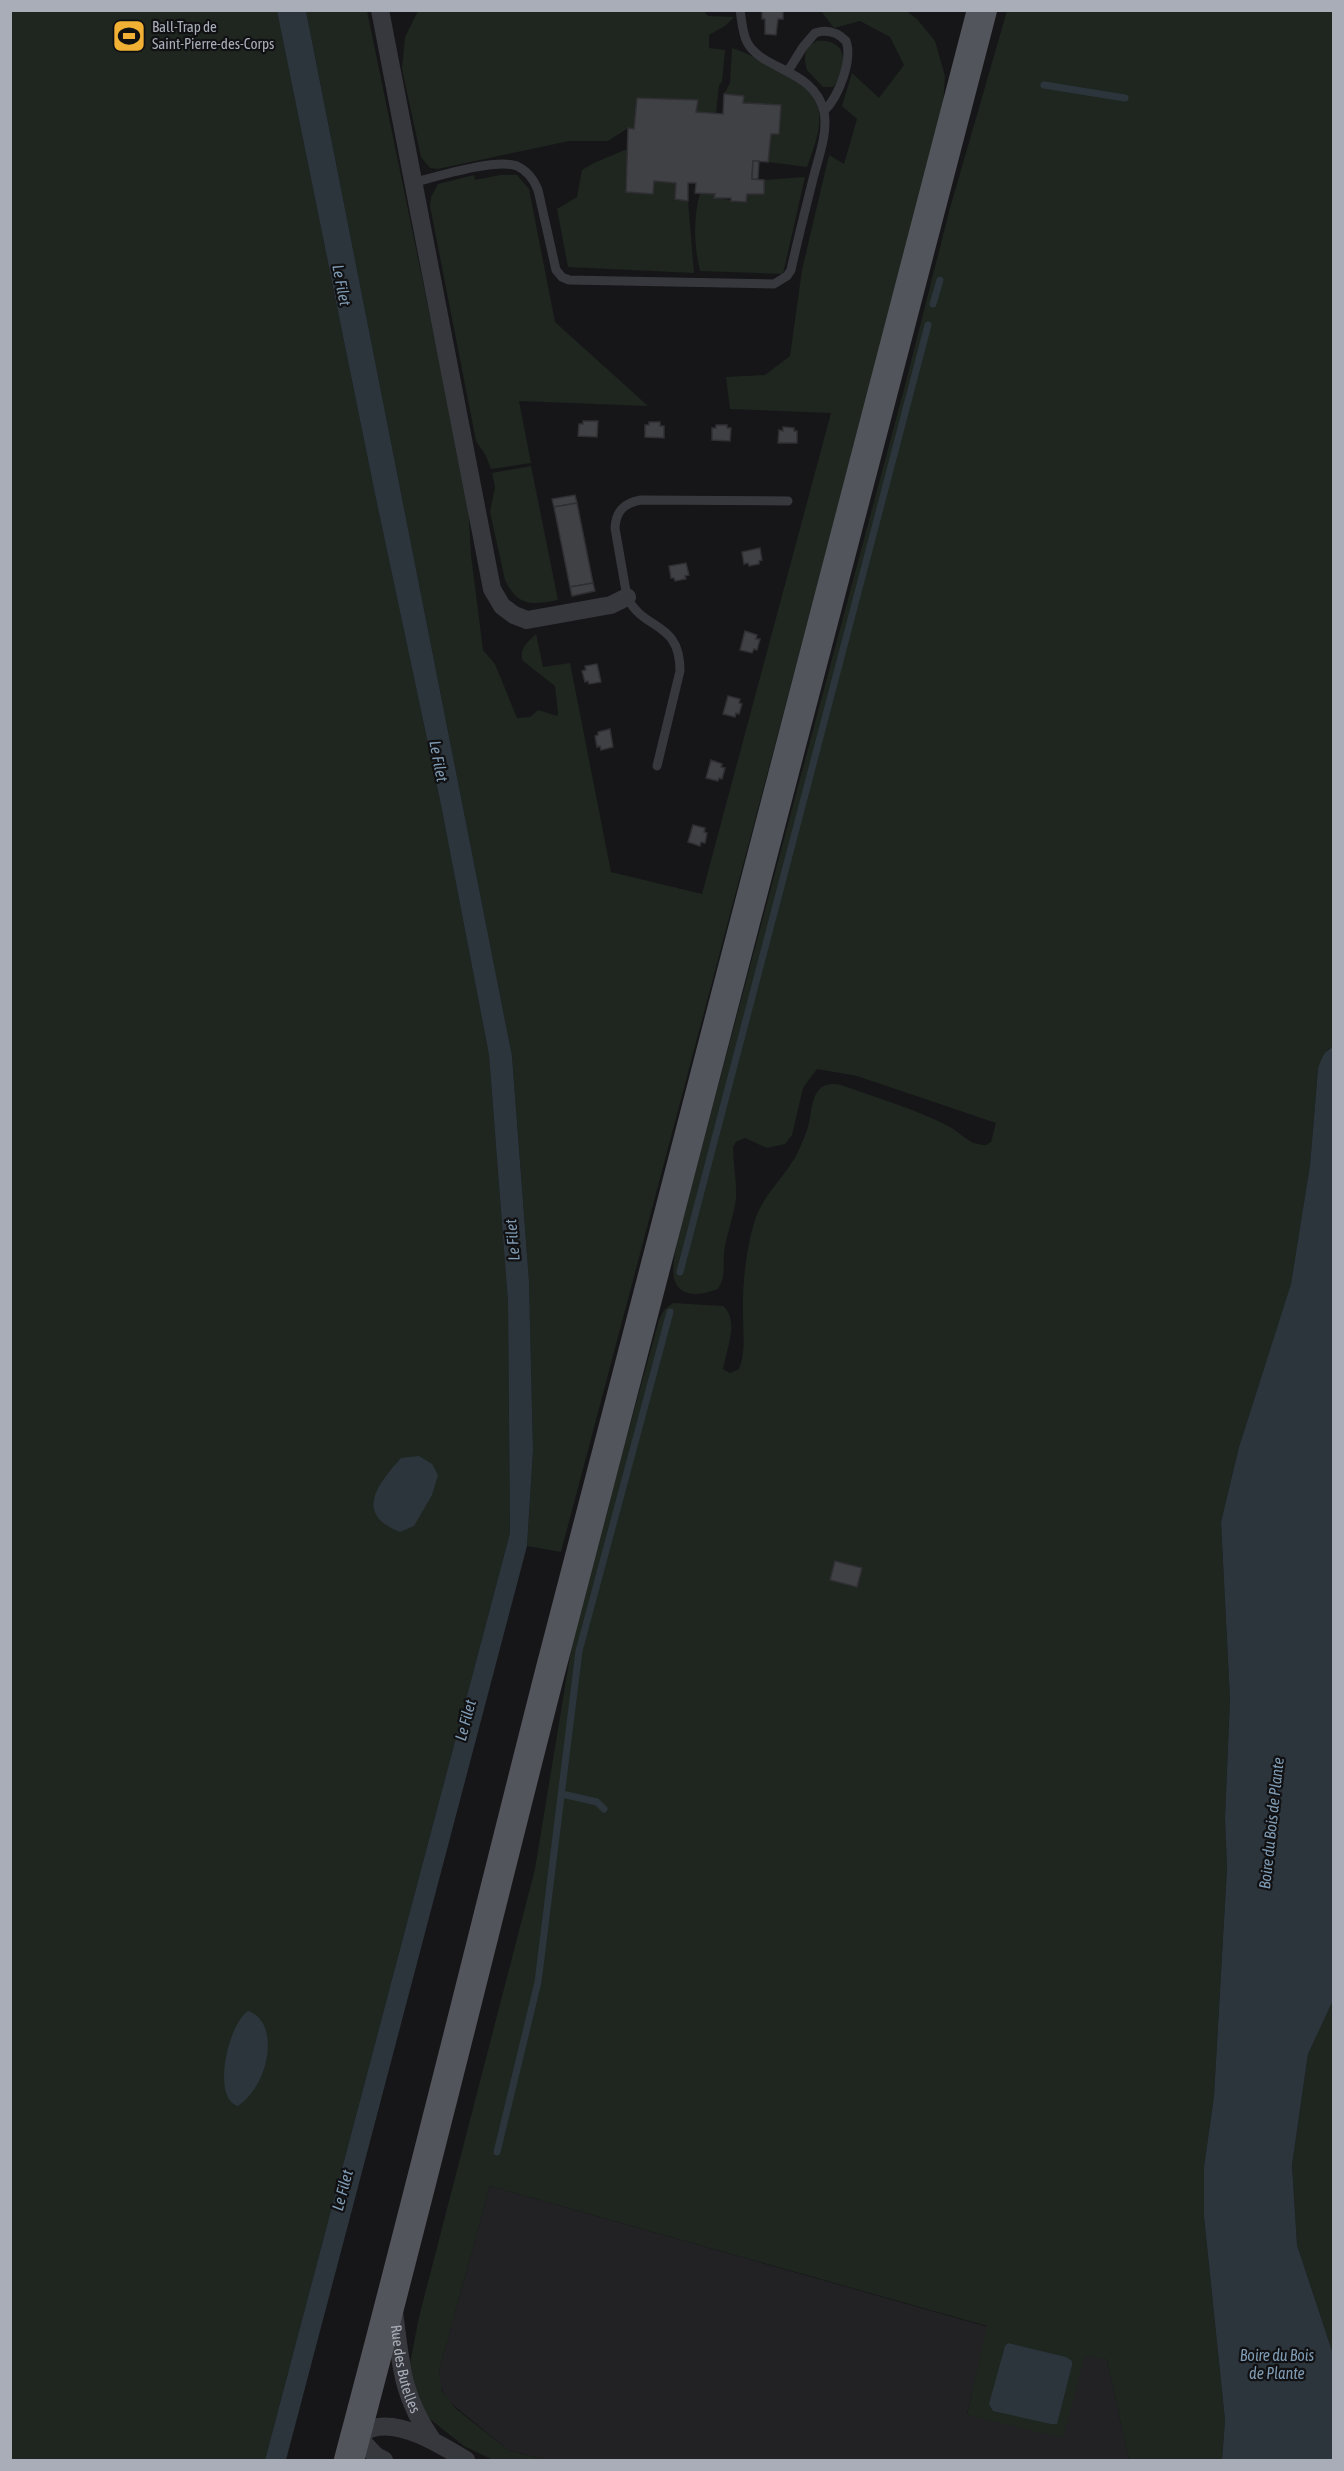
<svg xmlns="http://www.w3.org/2000/svg" width="1344" height="2471" font-family="'Asap Condensed',sans-serif">
<style>
.built{fill:#222225}
.green{fill:#1e261f;fill-rule:evenodd}
.water{fill:#2c353c}
.lines{fill:none;stroke-linecap:round;stroke-linejoin:round}
.stream{stroke:#2c353c;stroke-width:7}
.building{fill:#404145;stroke:#303034;stroke-width:1.5}
.service{stroke:#37383d;stroke-width:9}
.minor{stroke:#37383d;stroke-width:18}
.primary{stroke:#53555c;stroke-width:30}
.labels{text-anchor:middle;stroke-width:4.5;stroke-linejoin:round;paint-order:stroke}
.poi-label{font-size:15px;fill:#a8adb8;stroke:#111113;text-anchor:start}
.street-label{font-size:15px;fill:#a8adb8;stroke:#111113}
.water-label{font-size:16px;font-style:italic;fill:#7f9bb3;stroke:#111113}
</style>
<rect width="100%" height="100%" fill="#161618"/>
<path class="built" d="M490,2186l498,141 -21,87 119,-60 21,6 22,100h-584l-37,-10 -61,-50 -7,-15 -1,-14z"/>
<g class="green">
<path d="M703,10l5,6 26,1 -9,9 -16,9v13l16,2 -3,32 -3,3 -3,28 -20,-1 1,-12 -60,-2 -3,31 -6,-1 -20,13h-39l-131,28 -8,-1 -9,-11 -19,-88 3,-32 13,-26z"/>
<path d="M11,11h266l98,483 66,311 48,250 19,247 2,231 -245,927h-254z"/>
<path d="M306,11h61l101,489 3,55 12,95 12,14 22,54 13,-1 8,-7 19,6 1,-3 -3,-27 -32,-25c-5,-12 5,-19 13,-27l7,33 27,-4 41,209 91,22 129,-481 -101,-4 -4,-32 39,-2 25,-19 12,-86 27,-115 15,9 13,-45 -15,-13 10,-33 27,25 25,-33 -14,-28 -30,-16 -26,7 -13,-17h85l11,8 18,22 10,35 -2,30 -43,167 -339,1279 -34,-6 6,-95 -4,-170 -17,-225z"/>
<path d="M1007,11h326l1,1036 -6,2 -10,20 -8,96 -19,120 -52,162 -18,75 9,177 -5,119 2,50 -13,228 -10,71v50l21,203 -3,40h-93l-22,-100 -22,-5 -22,83 -96,-23 20,-89 -497,-140 -51,185 3,20 13,17 53,42 37,10 -54,-1 -27,-13 -33,-26 -12,-16 -9,-41 9,-46 116,-448 37,-225 23,-92 64,-232 5,-10 9,-7 50,3c17,14 3,45 0,63l7,4 9,-4c7,-19 4,-34 4,-54 -1,-28 3,-66 11,-92 8,-30 36,-49 47,-78 3,-7 6,-14 8,-22 4,-20 4,-44 32,-38 36,13 75,24 109,42 14,8 19,18 36,18l5,-3 5,-19 -139,-47 -40,-7 -14,19 -11,47 -7,9 -18,4 -22,-10 -9,4 -3,5c0,17 4,34 3,51 -2,19 -10,37 -12,55 -1,14 2,23 -6,36 -15,6 -38,10 -44,-10 -5,-22 17,-89 23,-114l206,-772 47,-185zM835,1562l22,25 -27,-7z"/>
<path d="M817,41c32,-3 31,27 16,46h-10l-16,-17c-4,-14 -3,-23 10,-29z"/>
<path d="M732,48c19,6 34,15 50,25 8,5 17,9 24,15 24,21 10,54 1,79l-39,-5 3,-28 8,-1 2,-28 -38,-2v-7l-19,-2 6,-11z"/>
<path d="M627,149l-1,42 27,3 1,-13 22,2 -1,16 13,2 6,72 -126,-6 -11,-58 20,-12 5,-27 12,-7z"/>
<path d="M474,175l1,5 25,-5h17l12,14 26,133 93,84 -129,-5 12,62 -40,6 -5,-13 -10,-15 -46,-235 1,-9 7,-13z"/>
<path d="M805,177l-22,97 -83,-3c-6,-25 -7,-53 0,-78l15,1v4l31,4 1,-8h17v-14z"/>
<path d="M531,466l27,134c-26,5 -40,7 -53,-20l-15,-68 5,-25 -3,-14z"/>
<path d="M1333,1998v356l-36,-109 -5,-80 16,-111z"/>
</g>
<g class="water">
<path d="M306,11l206,1045 17,225 4,170 -6,95 -241,914h-21l245,-927 -2,-231 -19,-247 -48,-250 -66,-311 -98,-483z"/>
<path d="M1333,1047l1,951 -26,56 -16,111 5,80 36,109v106h-111l3,-40 -21,-203v-50l10,-71 13,-228 -2,-50 5,-119 -9,-177 18,-75 52,-163 19,-119 8,-96c3,-10 6,-18 15,-22z"/>
<path d="M419,1456l13,8 6,11 -6,20 -18,31 -14,6c-46,-18 -23,-47 1,-74z"/>
<path d="M248,2011c27,9 22,50 11,70 -5,10 -12,18 -21,25 -27,-7 -10,-82 10,-95z"/>
<path d="M1008,2343l58,14 6,4v4l-15,59h-6l-58,-13 -4,-7 16,-58z"/>
</g>
<g class="lines">
<g class="stream">
<path d="M1044,85l81,13"/>
<path d="M933,304l7,-24"/>
<path d="M680,1272l248,-947"/>
<path d="M562,1794l35,8 7,7"/>
<path d="M497,2152l41,-170 41,-331 91,-339"/>
</g>
</g>
<g class="building">
<path d="M762,10h21v9h-5l-2,16 -11,-1v-15h-3z"/>
<path d="M724,94l20,2 -1,7 38,2 -2,29h-8l-3,28 -15,-1 -1,18 12,1v14h-17l-1,8 -15,-1v-3h-17l1,-4 -20,-1 1,-10h-8v18l-13,-2 1,-16 -22,-2 -1,13 -27,-2 2,-64 6,1 3,-31 61,2 -2,12 27,2z"/>
<path d="M753,161h6l-1,18h-6z"/>
<path d="M583,421h15l-1,16 -19,-1 1,-12h4z"/>
<path d="M649,422h11v4h4v12l-19,-1v-12h4z"/>
<path d="M716,425h11v3h4l-1,13 -18,-1v-12h4z"/>
<path d="M783,427l11,1v3h3v12h-19l1,-13 4,1z"/>
<path d="M575,495l2,8 -23,4 -2,-8z"/>
<path d="M577,503l16,80 -23,4 -16,-80z"/>
<path d="M760,548l2,12 -3,1v3l-10,2 -1,-3 -4,1 -2,-12z"/>
<path d="M686,563l3,12 -4,1 1,3 -11,2 -1,-3h-3l-2,-12z"/>
<path d="M593,583l2,8 -23,5 -2,-9z"/>
<path d="M745,631l12,4 -1,4h4l-3,11 -3,-1 -2,4 -12,-3z"/>
<path d="M597,664l4,18 -12,2 -1,-3 -3,1 -3,-11 4,-1 -1,-4z"/>
<path d="M728,696l12,3 -1,4 3,1 -3,10 -3,-1 -1,4 -12,-3z"/>
<path d="M610,729l3,18 -12,3 -1,-4 -3,1 -2,-11 3,-1v-3z"/>
<path d="M711,760l11,4 -1,3 4,1 -3,11 -3,-1 -1,3 -12,-3z"/>
<path d="M693,825l12,3 -1,4 3,1 -2,10 -4,-1 -1,4 -12,-4z"/>
<path d="M835,1561l27,7 -5,19 -27,-7z"/>
</g>
<g class="lines">
<g class="service">
<path d="M788,71l15,-24 12,-14c12,-4 22,-1 31,8 7,19 -8,57 -22,70"/>
<path d="M412,183c24,-6 84,-25 105,-17 11,5 17,14 21,24l18,80 6,7 7,3 205,4 13,-8 4,-6c7,-32 15,-63 23,-95 5,-19 14,-43 10,-63 -9,-43 -62,-41 -77,-70 -5,-10 -5,-21 -7,-32"/>
<path d="M657,766l23,-95c0,-51 -36,-39 -53,-74l-12,-69c1,-17 9,-25 26,-28l147,1"/>
</g>
<g class="minor">
<path d="M380,10l112,579 10,17 12,9 13,5 84,-15 16,-8"/>
<path id="s1" d="M394,2312c7,51 7,82 37,126"/>
<path d="M384,2460l-8,-4 -20,-21c5,-2 11,-5 17,-7 29,-8 70,18 93,32"/>
</g>
<path class="primary" d="M349,2460c70,-262 134,-525 201,-788 142,-555 293,-1107 432,-1662"/>
</g>
<defs>
<g id="stadium-square" transform="scale(1.725)"><rect x="-9" y="-9" width="18" height="18" rx="4" fill="#f2b134" stroke="#111113"/><path d="M0-5a6.5 5 0 1 0 0 10a6.5 5 0 1 0 0-10ZM-3.5-1.8h7v3.6h-7Z" fill="#111"/></g>
</defs>
<g fill-rule="evenodd">
<use href="#stadium-square" x="129" y="36"/>
</g>
<g class="labels">
<g class="poi-label">
<text x="152" y="32">Ball-Trap de<tspan x="152" dy="17">Saint-Pierre-des-Corps</tspan></text>
</g>
<g class="street-label">
<text dy="5" stroke="none"><textPath href="#s1" startOffset="58">Rue des Butelles</textPath></text>
</g>
<g class="water-label">
<text transform="translate(342 285) rotate(79)" y="6">Le Filet</text>
<text transform="translate(439 761) rotate(79)" y="6">Le Filet</text>
<text transform="translate(512 1240) rotate(-95)" y="6">Le Filet</text>
<text transform="translate(465 1720) rotate(-75)" y="6">Le Filet</text>
<text transform="translate(1271 1823) rotate(-84)" y="6">Boire du Bois de Plante</text>
<text transform="translate(342 2190) rotate(-75)" y="6">Le Filet</text>
<text x="1277" y="2361">Boire du Bois<tspan x="1277" dy="18">de Plante</tspan></text>
</g>
</g>
<rect width="1344" height="2471" fill="none" stroke="#a8adb8" stroke-width="24"/>
</svg>
